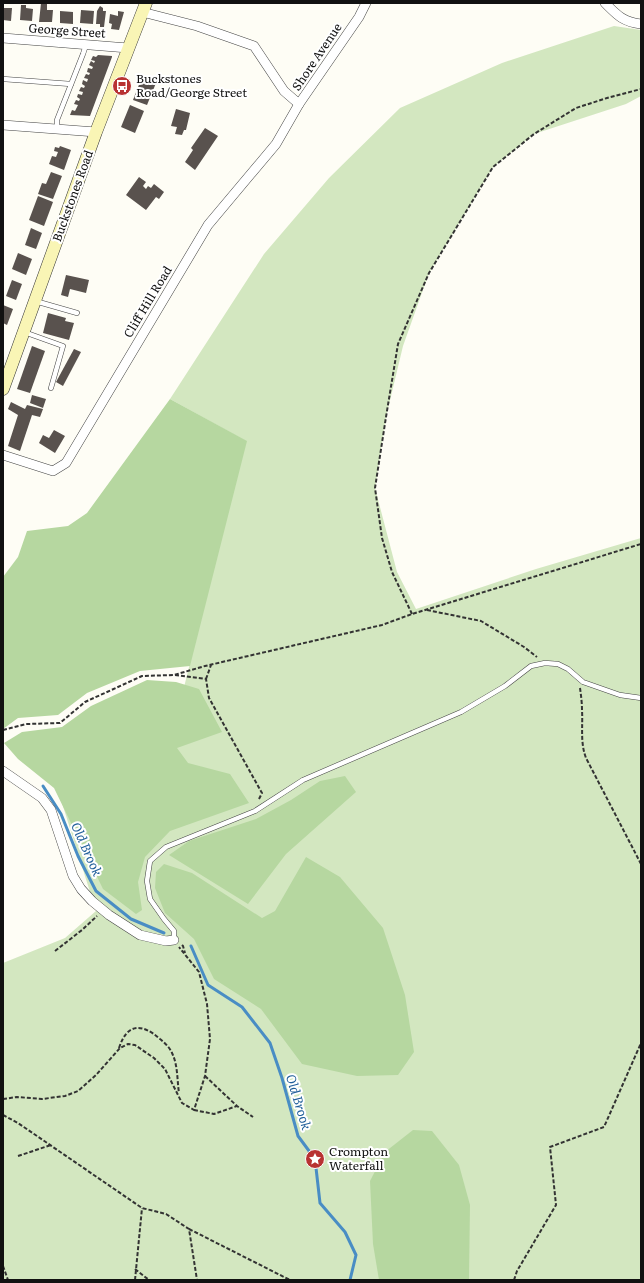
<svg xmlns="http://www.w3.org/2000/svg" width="644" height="1283" font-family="Literata,serif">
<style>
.green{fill:#d3e7c0}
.forest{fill:#b6d7a0}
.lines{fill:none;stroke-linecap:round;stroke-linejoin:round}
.stream{stroke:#498dc4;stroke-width:3}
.building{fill:#59524e}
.lane-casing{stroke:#444;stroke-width:5.5}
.street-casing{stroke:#444;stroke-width:10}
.secondary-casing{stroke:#333;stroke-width:13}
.path{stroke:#333;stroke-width:2;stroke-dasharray:4 2;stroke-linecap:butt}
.lane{stroke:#fff;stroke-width:4.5}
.street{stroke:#fff;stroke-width:9}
.secondary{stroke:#f9f5b5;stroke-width:12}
.labels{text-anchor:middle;stroke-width:4;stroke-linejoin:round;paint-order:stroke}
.street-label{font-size:12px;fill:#111;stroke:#fff}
.poi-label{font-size:12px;fill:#111;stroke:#fff;text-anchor:start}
.water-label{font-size:13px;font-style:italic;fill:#22609b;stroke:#fff}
</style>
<rect width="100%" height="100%" fill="#fefdf5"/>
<path class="green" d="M614,26l27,4v66l-15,8 -92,30 -41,33 -64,106 -26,73 -17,71 -11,71 22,84 19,37 120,-40 105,-31v742h-638v-317l62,-25 31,-27 -34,-108 118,-100 66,-262 -76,-42 94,-145 65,-76 71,-70 102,-45z"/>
<g class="forest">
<path d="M170,399l77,42 -57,225 -50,5 -53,22 -29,22 -40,3 -15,11v-152l15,-20 9,-26 41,-5 19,-13z"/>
<path d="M147,680l29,2 23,7 23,43 -45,16 11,15 42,11 19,29 -79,28 -25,26 -7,25 4,28 -6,4 -33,-25 -49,-101 -36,-29 -14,-16 18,-11 40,-5 29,-21z"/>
<path d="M345,776l11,16 -70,62 -38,50 -79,-49 20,-14 67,-22 35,-19 29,-19z"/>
<path d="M306,857l34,20 43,51 22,67 9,57 -16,23 -41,1 -55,-12 -41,-55 -47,-30 -20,-40 -29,-26 -10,-25 1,-16 8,-8 28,9 70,45 13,-7z"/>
<path d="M413,1130l19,1 27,34 11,40 -1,75h-90l-6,-36 -3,-63 15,-29z"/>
</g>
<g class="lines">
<g class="stream">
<path d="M43,786l18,28 17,42 18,35 35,28 33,14"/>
<path d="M191,946l17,39 34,22 28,36 12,35 16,58 17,23 5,44 25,29 11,23 -6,25"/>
</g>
</g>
<g class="building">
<path d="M41,3h6v7h6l-1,12h-13z"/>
<path d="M21,5h5v3l7,1 -1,12 -12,-1z"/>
<path d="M100,6l3,2v3h3l-2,16h-4v-3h-4l1,-13z"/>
<path d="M3,8h9l-1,13 -8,-1z"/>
<path d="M81,10l13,1 -1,13 -13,-1z"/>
<path d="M60,11l13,1v12l-13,-1z"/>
<path d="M118,11l6,1 -5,18 -8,-1 1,-5 -3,-1 1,-9 8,2z"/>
<path d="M98,55l14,1v1l-22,59 -20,-1 2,-5 3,1 3,-6 -4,-1 2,-4 3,1 1,-2 -3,-2 1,-3 4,1 1,-3 -4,-1 2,-4 3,1 1,-2 -3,-2 1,-4 4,2 1,-3 -4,-1 2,-4 3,1 1,-2 -3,-1 1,-4 4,1 1,-2 -4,-2 2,-4 3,2 1,-2 -4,-1 2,-4 3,1z"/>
<path d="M142,77l14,6 -9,22 -14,-5z"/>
<path d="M130,105l14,6 -9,22 -14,-6z"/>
<path d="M176,109l14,4 -4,17h-2l-2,5 -7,-1 2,-7 -6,-1z"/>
<path d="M205,128l13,8 -23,34 -10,-8 8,-12 -2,-2z"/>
<path d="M60,146l11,4 -7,20 -15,-6 3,-8 4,1 2,-5 -4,-1 1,-4 4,1z"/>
<path d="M51,172l11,4 -9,23 -15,-5 4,-11 4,1z"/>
<path d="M139,177l7,5 -3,4 3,3 2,-3 3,2 3,-4 10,8 -5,7 -3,-2 -10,13 -20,-15z"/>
<path d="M38,196l15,6 -9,24 -15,-6z"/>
<path d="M31,228l11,5 -6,16 -11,-4z"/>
<path d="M18,253l14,6 -6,16 -14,-6z"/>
<path d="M66,275l23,5 -3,13 -16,-4 -2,8 -7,-2z"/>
<path d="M12,280l10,4 -6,16 -10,-4z"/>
<path d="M3,305l10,4 -6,16 -4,-2z"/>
<path d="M48,313l18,5 -1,3 9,2 -5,17 -26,-7z"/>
<path d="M32,346l13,5 -15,42 -13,-4z"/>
<path d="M74,349l7,3 -18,34 -7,-4z"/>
<path d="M32,395l14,4 -3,9 -13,-5z"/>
<path d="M11,402l14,7 2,-4 16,4 -3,8 -8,-2 -12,36 -12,-5 10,-31 -10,-6z"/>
<path d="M54,430l11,6 -10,17 -16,-10 4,-8 6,3z"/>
</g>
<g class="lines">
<g class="lane-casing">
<g id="lane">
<path d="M3,79l68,5"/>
<path d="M57,129v-9l26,-66 3,-9"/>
<path d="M35,301l42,12"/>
<path d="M24,332l39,14 -12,42"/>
<path d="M174,940v-9l-10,-12 -14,-20 -3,-18 3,-20 16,-14 89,-36 48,-31 158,-68 44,-26 26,-20 14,-3 13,1 10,5 15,13 37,13 21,3"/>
</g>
</g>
<g class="street-casing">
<g id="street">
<path d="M605,3c12,12 18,19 36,21"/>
<path d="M142,12l55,14 57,20 30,45 15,13"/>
<path d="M3,38l125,10"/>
<path d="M3,125l93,7"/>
<path d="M3,455l50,16 13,-8 142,-238 68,-81 23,-40 60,-87 7,-14"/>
<path d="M3,771l39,27 9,12 22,66 8,13 11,12 17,14 31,20 26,6 8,-1"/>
</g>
</g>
<g class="secondary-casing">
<path id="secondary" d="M3,389l93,-257 50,-129"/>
</g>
<g class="path">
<path d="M427,610l54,11 43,26 13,10"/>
<path d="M412,614l-20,-42 -10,-34 -7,-50 11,-71 12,-73 31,-71 64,-106 41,-33 42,-26 31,-10 34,-9"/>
<path d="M175,675l31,4 3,19 53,95 -3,6"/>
<path d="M206,679l5,-14"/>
<path d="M580,688c1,7 2,15 2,22 1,17 -2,32 4,48l55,106"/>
<path d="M3,730l23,-6 34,-1 25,-21 57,-26 32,-1 31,-9 177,-41 30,-11 229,-70"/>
<path d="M182,945l1,1 2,7"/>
<path d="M55,951l27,-21 15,-14"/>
<path d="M119,1048c8,-25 23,-25 41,-9 5,4 10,9 12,14 6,12 5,27 7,40"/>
<path d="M205,1076l32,30 16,11"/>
<path d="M3,1099l14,-2 25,2 23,-3 13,-5 18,-16 24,-27 8,-4 7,1 19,13 11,11 17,34 12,7 11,-34 5,-37 -3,-35 -8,-32 -20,-25"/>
<path d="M194,1110l20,4 23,-8"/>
<path d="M3,1115l15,8 124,85 24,6 23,15 8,51"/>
<path d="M18,1156l33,-11"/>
<path d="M189,1229l101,51"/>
<path d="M3,1266l5,14"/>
<path d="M135,1269l14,11"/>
<path d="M135,1280l7,-72"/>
<path d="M514,1280l3,-9 39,-66 -6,-58 54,-20 37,-84"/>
</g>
<use href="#lane" class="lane"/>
<use href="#street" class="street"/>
<use href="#secondary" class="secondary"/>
</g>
<defs>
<g id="bus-disc" transform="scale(1)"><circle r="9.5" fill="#b83232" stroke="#fff"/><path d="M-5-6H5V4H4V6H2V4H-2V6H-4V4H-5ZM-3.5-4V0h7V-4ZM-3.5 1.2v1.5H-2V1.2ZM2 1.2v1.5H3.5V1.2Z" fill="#fff"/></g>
<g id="sight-disc" transform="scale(1)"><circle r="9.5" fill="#b83232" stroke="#fff"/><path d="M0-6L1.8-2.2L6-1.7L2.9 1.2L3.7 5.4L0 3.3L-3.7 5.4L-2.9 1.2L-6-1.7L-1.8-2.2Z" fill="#fff"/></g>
</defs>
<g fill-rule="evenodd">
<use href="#bus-disc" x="122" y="86"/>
<use href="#sight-disc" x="315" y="1159"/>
</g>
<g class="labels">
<g class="street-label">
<text transform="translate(67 31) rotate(4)" y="4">George Street</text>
<text transform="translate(317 57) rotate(-56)" y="4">Shore Avenue</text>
<text transform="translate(73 196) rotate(-70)" y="4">Buckstones Road</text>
<text transform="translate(148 302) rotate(-59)" y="4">Cliff Hill Road</text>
</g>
<g class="poi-label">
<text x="136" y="83">Buckstones<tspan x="136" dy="14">Road/George Street</tspan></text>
<text x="329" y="1156">Crompton<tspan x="329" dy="14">Waterfall</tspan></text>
</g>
<g class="water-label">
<text transform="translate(87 849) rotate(66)" y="5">Old Brook</text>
<text transform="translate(299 1102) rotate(73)" y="5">Old Brook</text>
</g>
</g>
<rect width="644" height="1283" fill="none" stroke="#111111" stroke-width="8"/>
</svg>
